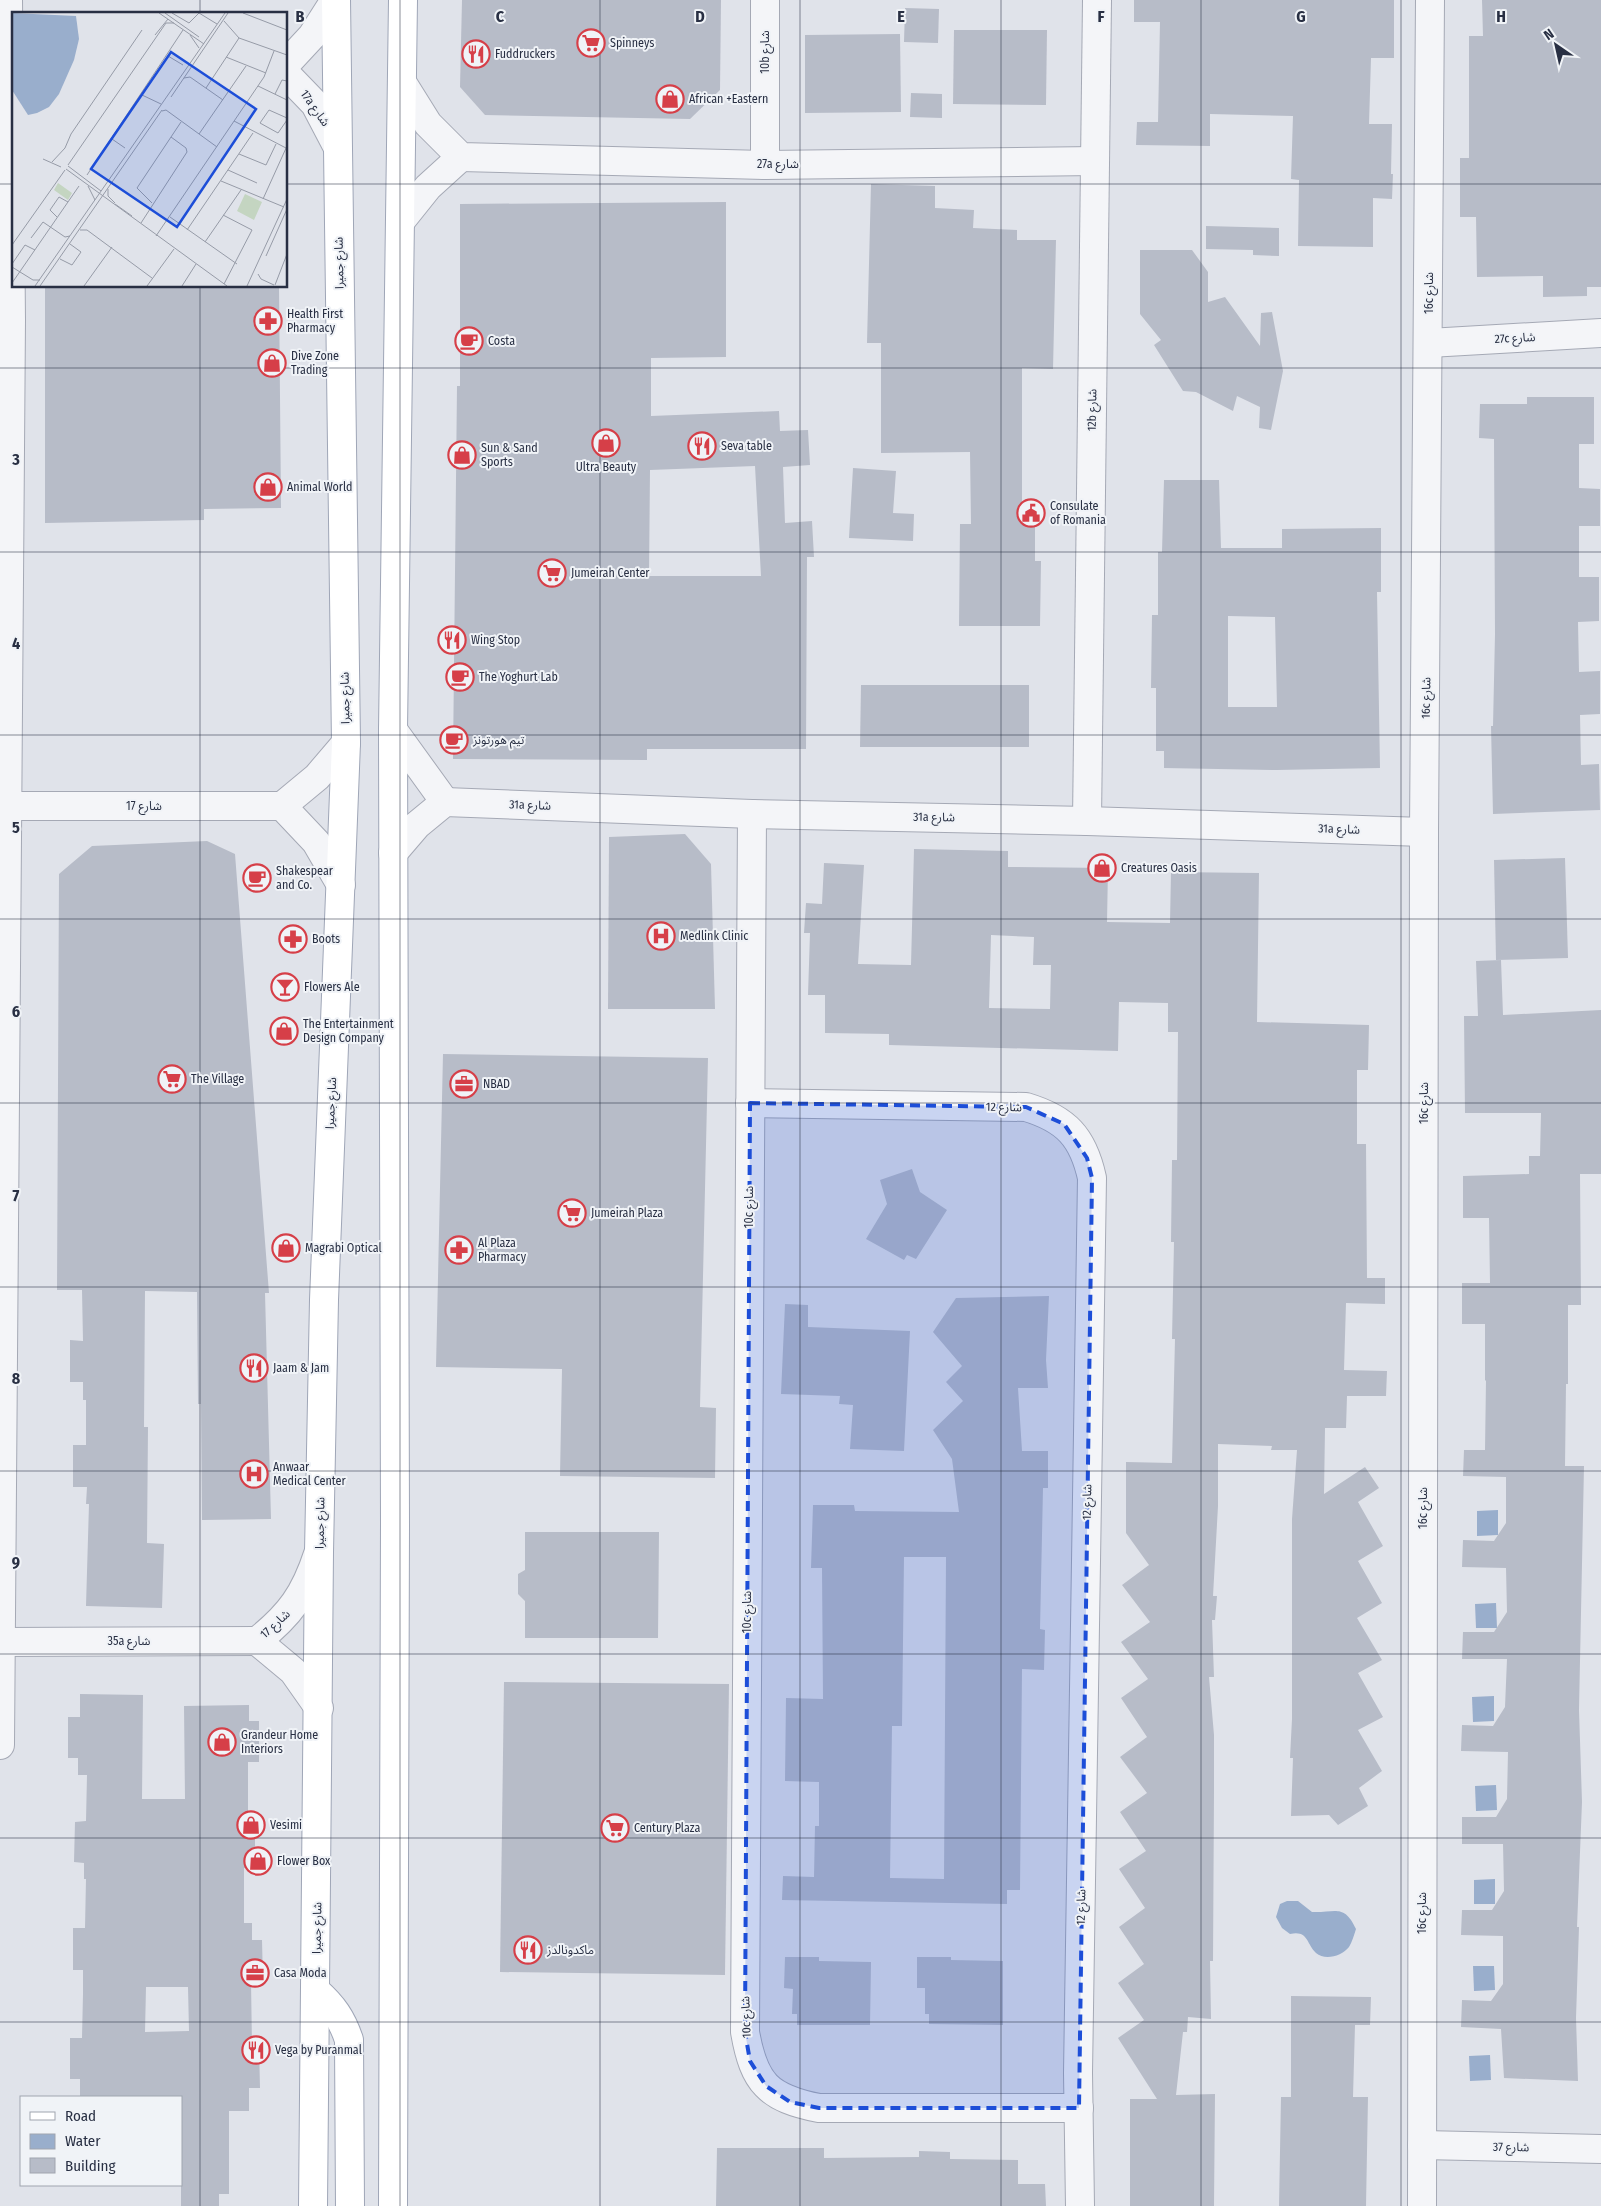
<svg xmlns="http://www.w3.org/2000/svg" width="1601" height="2206" font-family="'Fira Sans Condensed','Noto Sans Arabic',sans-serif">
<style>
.water{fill:#99aecc}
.building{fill:#b7bcc8;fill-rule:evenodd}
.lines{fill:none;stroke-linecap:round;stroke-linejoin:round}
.minor-casing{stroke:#a5a9b5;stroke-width:30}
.primary-casing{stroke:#9fa6b7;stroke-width:30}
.minor{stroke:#f4f5f8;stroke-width:28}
.primary{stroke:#fff;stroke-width:28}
.marked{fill:#1d4ed8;fill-opacity:0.2;stroke:#1d4ed8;stroke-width:4;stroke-dasharray:10 6;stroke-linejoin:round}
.grid{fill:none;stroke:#282f43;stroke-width:1;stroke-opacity:0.55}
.labels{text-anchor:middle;stroke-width:4;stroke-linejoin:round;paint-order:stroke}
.poi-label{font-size:12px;fill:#282f43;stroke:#f0f3f7;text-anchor:start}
.street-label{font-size:12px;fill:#282f43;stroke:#f0f3f7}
.inset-road{fill:none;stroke:#969ba7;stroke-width:1}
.view{fill:#1d4ed8;fill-opacity:0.15;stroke:#1d4ed8;stroke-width:2.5}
.inset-edge{fill:none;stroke:#282f43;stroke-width:2.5}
.grid-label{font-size:16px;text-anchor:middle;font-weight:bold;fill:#282f43;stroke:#f0f3f7;stroke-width:4;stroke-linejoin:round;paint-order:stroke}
</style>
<rect width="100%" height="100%" fill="#e0e3ea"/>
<g class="water">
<path d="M1498,1510v25l-21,1v-25z"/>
<path d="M1496,1603l1,25h-21l-1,-24z"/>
<path d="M1494,1696v25l-21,1 -1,-25z"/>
<path d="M1496,1785l1,25 -21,1 -1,-25z"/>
<path d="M1495,1879v25h-21v-24z"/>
<path d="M1287,1901h11l14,11c23,1 32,-9 44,17 -2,6 -4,13 -7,18 -7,9 -24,14 -33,6 -10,-10 -8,-23 -26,-19l-8,-6 -6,-11 4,-13z"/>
<path d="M1473,1966h21l1,24 -21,1z"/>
<path d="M1490,2055l1,25 -21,1 -1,-25z"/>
</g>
<g class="building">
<path d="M462,0h259l-1,90 -30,29 -205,-4 -25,-28z"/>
<path d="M1134,0h260v58h-23l-2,66h23l-1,50h2l-1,25 -19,-1v49l-75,-1 1,-66 -8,-1 2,-63 -83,-2v32l-74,-1 1,-23h21l2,-100h-26z"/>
<path d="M1482,0h119v287h-14v9l-44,1v-21l-66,1 -1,-60h-16v-59h9v-122h14z"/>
<path d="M905,8l34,1 -1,34 -34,-1z"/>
<path d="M954,30h93l-1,75 -93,-1z"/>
<path d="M900,34l1,78 -96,1v-78z"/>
<path d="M911,93l31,1v24l-32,-1z"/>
<path d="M871,184l64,2v22l39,2 -1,18 44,2v10h39l-3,129 -31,-1v157h13v36h6l-1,65h-81l1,-102h11l-1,-72 -89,1v-110h-14z"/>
<path d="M726,202v155l-75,1v58l128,-5 1,20 28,-1 2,35 -27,2 2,56 27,-2 2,36h-7l-1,192h-159v11l-194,-1 4,-373h3v-182zM755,466l6,110h-112l1,-106z"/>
<path d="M1206,226l73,2v28l-26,-1v-5l-47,-1z"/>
<path d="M1140,250h52l16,22v30l17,-5 35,49 1,-33 11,-1 11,59 -12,59 -12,-2 1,-21 -23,-11 -4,15 -37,-19 -13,-1 -29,-46 7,-5 -21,-26z"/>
<path d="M45,286h234l2,222 -77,1v11l-159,3z"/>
<path d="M1527,397h67v47h-15v44l21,1v37h-21v51h20v44l-21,1 1,50 21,-1v43l-20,1 1,50 18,-1 1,46 -107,4 -2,-88h2l2,-92 -1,-195 -15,-1 1,-34h47z"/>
<path d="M853,468l43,3 -3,42 21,1 -1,27 -64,-3z"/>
<path d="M1164,480h55l2,68h61v-19l99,-1v64h-4l3,176 -103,2 -113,-2v-17h-8v-63h-5l1,-73h6v-63h4zM1228,616l47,1 2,90h-49z"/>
<path d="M861,685h168v62h-169z"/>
<path d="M685,834l26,30 4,145h-107l1,-172z"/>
<path d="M207,841l28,13 34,439h-4l6,226 -69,1 -1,-116h-3l-1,-112 -52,-1 -1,136h4l-1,116 17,1 -2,64 -76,-2 3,-102h-3l1,-17h-14v-42h13v-45h-3v-18h-13v-42l13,1 -1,-51h-25l2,-416 33,-28z"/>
<path d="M914,849l94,2v16l100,1 -1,54 63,1 1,-51 88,1 -2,149 112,3 -1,45h-11v74h9l1,134h18v26l-39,-1 -2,67 43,1 -1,25h-39l-1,32h-21l-1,66 41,-27 14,21 -21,14 25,44 -25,15 24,42 -25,15 25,42 -24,13 25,44 -25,13 24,41 -23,17 9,18 -30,19 -9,-10 -38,1 2,-58h-3l2,-39v-200l5,-69h-26l1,-4 -54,-2v62l-5,90h4l-2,24h-3l2,57h-5l5,58v56l-1,170h-3l1,58 -23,-2 -1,15h-4l-7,63 39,-1 -1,112h-84v-107h27l-39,-61 26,-18 -26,-37 26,-19 -25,-37 26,-19 -26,-39 27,-18 -26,-39 27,-19 -27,-36 27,-20 -26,-39 27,-19 -27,-37 29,-20 -28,-37 27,-20 -23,-32v-71l46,1 3,-124h-3l2,-97h-3l1,-82h5l1,-128h-10v-29l-49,-1 -1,49 -229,-6v-11l-64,-1v-38h-17l2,-62h-6l2,-30 16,1 2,-41 40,2 -6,99 53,1zM991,935l43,2 -1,28h18l-1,44 -61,-1z"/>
<path d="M1565,858l3,100 -72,2 -2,-100z"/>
<path d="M1501,960l2,55 98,-5v164h-21l1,131h-13v79h-2l-1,82h19l-5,244 3,92 -5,125h2l-3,91 2,63 -74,-3 -3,-49 -40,-2 1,-27 29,1 12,-17v-48l-42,-1 1,-25h30l12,-19 -1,-47h-41v-27h34l11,-18 1,-47 -47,-1 1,-26 31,1 12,-19 2,-48h-45l1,-27h31l13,-20 -1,-44 -44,-1 1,-27 31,1 12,-18v-46l-43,-1 1,-26h21l1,-70 -1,1v-57h-23v-41h28l-1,-65h-26v-42l66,-2v-18h11l1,-43h-76l-1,-97h14l-2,-55z"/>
<path d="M443,1054l265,4 -8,349 16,1 -1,70 -155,-2 2,-107 -126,-2z"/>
<path d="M912,1169l8,23 27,18 -31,49 -9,-4 -3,5 -38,-21 21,-35 -7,-24z"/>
<path d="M1049,1296l-3,64 2,28h-30l4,63h26v37h-5l-3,141 5,1 -1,40 -22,-1 -2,221h-13v14l-225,-4 1,-24 31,1 1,-51h4v-44l-34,-1 1,-83 37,1 -1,-131h-11l2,-63h41l1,6 104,1 -7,-53 -19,-29 30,-29 -17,-19 16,-16 -29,-34 23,-34zM904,1557h42l-2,322 -54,-1 2,-152h10z"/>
<path d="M785,1304l23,1v22l102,4 -6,120 -54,-2 3,-44 -14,-1 1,-8 -59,-2z"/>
<path d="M525,1532h134l-1,106h-133v-37l-7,-7v-20l7,-4z"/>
<path d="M504,1682l225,2 -4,291 -225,-3z"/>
<path d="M80,1694l63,1 -1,104h43l-1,-93 65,-1v16h10v41h-11v65h7v41h-11v55h8v17h10l1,41h-12l1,66 7,-1 1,42h-11v23h-20v83h-10v12h-38v-109l-101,-1v-17h-10v-41h12l1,-44v-24h-10v-42h12l1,-49h-2v-16l-10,-1 1,-40 11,-1 1,-46h-9v-17h-10v-41h12zM146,1987h42l1,44 -44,1z"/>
<path d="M785,1957h34v4l52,1 -1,63h-73v-11h-5l1,-25 -9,-1z"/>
<path d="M917,1957h34v3l52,1v64l-74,-1v-10h-4v-26h-8z"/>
<path d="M1291,1996l80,1 -1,28h-15l-2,72h15l-2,109h-87l2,-109h10z"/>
<path d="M717,2148h107v10l95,-1v-6l31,1v7l68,1v24h27l1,22h-330z"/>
</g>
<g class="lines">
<g class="minor-casing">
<g id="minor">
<path d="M286,64l26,-28 23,-36"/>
<path d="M286,74l29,30 22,42"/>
<path d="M403,84l25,40 33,33 304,8 330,-4"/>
<path d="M765,165v-165"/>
<path d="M400,222l28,-35 33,-30"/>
<path d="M1429,343l172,-10"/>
<path d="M393,730l52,72"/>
<path d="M7,806h275l35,-29 29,-34"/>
<path d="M282,806l34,36 25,43"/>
<path d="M752,814l-7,1218c9,51 23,66 74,76h260"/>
<path d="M1087,821l10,-821"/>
<path d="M393,853l24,-28 28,-23 307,12 335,7 337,11"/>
<path d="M750,1103l276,4c40,12 57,30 66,71l-14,895 2,133"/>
<path d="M257,1641c33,-26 48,-47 61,-87"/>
<path d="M257,1641l36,30 26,37"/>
<path d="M2,1642l255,-1"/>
<path d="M0,1745l11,-1425 -3,-320"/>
<path d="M1422,2145l179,4"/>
<path d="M1422,2206l2,-1374 6,-832"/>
</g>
</g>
<g class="primary-casing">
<g id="primary">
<path d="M316,1991c17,15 26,28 33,49l1,166"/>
<path d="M313,2206l6,-654 5,-252 22,-557 -10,-743"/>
<path d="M393,2206l2,-682 -2,-794 10,-730"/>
</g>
</g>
<use href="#minor" class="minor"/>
<use href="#primary" class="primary"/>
</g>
<path class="marked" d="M750,1103l276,4 38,17 23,34 5,20 -13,930h-260l-29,-6 -24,-16 -16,-25 -5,-29z"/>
<path class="grid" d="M200,0v14M400,0v2206M600,0v2206M800,0v2206M1001,0v2206M1201,0v2206M1401,0v2206M0,184h14M286,184h1315M200,286v1920M0,368h1601M0,552h1601M0,735h1601M0,919h1601M0,1103h1601M0,1287h1601M0,1471h1601M0,1654h1601M0,1838h1601M0,2022h1601"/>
<defs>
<g id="supermarket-ring" transform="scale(1.4375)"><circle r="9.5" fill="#f0f3f7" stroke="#d63f48" stroke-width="1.5"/><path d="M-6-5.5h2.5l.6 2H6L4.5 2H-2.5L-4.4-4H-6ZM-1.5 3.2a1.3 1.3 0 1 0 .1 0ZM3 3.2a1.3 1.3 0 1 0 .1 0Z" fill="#d63f48"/></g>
<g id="restaurant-ring" transform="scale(1.4375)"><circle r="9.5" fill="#f0f3f7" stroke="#d63f48" stroke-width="1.5"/><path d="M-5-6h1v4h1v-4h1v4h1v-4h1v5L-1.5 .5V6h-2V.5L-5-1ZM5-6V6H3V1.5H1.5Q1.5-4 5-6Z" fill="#d63f48"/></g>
<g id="shop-ring" transform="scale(1.4375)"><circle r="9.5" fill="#f0f3f7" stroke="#d63f48" stroke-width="1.5"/><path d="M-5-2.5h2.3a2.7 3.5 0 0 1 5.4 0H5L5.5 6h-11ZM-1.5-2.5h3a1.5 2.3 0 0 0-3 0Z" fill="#d63f48"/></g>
<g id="pharmacy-ring" transform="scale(1.4375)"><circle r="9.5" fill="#f0f3f7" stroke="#d63f48" stroke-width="1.5"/><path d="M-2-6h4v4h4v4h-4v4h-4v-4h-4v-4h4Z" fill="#d63f48"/></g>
<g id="cafe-ring" transform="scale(1.4375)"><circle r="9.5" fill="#f0f3f7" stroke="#d63f48" stroke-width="1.5"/><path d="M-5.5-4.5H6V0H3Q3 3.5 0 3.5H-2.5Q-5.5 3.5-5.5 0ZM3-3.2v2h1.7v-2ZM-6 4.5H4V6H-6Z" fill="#d63f48"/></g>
<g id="civic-ring" transform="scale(1.4375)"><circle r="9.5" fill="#f0f3f7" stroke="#d63f48" stroke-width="1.5"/><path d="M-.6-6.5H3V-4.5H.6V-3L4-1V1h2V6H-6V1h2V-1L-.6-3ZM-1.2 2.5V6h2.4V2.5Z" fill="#d63f48"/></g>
<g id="hospital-ring" transform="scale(1.4375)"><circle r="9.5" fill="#f0f3f7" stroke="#d63f48" stroke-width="1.5"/><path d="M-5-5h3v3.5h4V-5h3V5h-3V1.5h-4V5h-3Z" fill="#d63f48"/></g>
<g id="bar-ring" transform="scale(1.4375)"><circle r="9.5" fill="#f0f3f7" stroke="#d63f48" stroke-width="1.5"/><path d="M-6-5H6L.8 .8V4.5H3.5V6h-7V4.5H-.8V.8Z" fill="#d63f48"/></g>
<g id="office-ring" transform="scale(1.4375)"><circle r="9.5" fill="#f0f3f7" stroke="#d63f48" stroke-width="1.5"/><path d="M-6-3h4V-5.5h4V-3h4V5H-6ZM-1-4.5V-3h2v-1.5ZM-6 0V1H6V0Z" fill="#d63f48"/></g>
</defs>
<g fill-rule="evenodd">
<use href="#supermarket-ring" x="591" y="43"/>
<use href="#restaurant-ring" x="476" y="54"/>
<use href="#shop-ring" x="670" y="99"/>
<use href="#pharmacy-ring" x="268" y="321"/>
<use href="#cafe-ring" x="469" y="341"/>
<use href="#shop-ring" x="272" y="363"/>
<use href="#shop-ring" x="606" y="443"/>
<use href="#restaurant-ring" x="702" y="446"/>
<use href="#shop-ring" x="462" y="455"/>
<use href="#shop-ring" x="268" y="487"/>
<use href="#civic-ring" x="1031" y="513"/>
<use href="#supermarket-ring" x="552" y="573"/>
<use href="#restaurant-ring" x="452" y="640"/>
<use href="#cafe-ring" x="460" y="677"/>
<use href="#cafe-ring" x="454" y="740"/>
<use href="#shop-ring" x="1102" y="868"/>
<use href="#cafe-ring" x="257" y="878"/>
<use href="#hospital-ring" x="661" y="936"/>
<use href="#pharmacy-ring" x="293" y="939"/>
<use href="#bar-ring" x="285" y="987"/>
<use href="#shop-ring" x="284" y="1031"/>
<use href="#supermarket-ring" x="172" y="1079"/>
<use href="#office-ring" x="464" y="1084"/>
<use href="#supermarket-ring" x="572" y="1213"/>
<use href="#shop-ring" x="286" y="1248"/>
<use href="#pharmacy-ring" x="459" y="1250"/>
<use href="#restaurant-ring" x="254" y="1368"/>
<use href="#hospital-ring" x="254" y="1474"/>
<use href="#shop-ring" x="222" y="1742"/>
<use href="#shop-ring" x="251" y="1825"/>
<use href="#supermarket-ring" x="615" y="1828"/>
<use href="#shop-ring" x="258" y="1861"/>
<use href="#restaurant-ring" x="528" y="1950"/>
<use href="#office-ring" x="255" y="1973"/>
<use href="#restaurant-ring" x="256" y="2050"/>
</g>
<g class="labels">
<g class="poi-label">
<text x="610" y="47">Spinneys</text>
<text x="495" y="58">Fuddruckers</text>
<text x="689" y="103">African +Eastern</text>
<text x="287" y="318">Health First<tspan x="287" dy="14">Pharmacy</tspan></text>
<text x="488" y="345">Costa</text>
<text x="291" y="360">Dive Zone<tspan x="291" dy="14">Trading</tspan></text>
<text x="721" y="450">Seva table</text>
<text x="481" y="452">Sun &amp; Sand<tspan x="481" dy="14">Sports</tspan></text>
<text x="606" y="471" text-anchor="middle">Ultra Beauty</text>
<text x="287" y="491">Animal World</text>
<text x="1050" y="510">Consulate<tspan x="1050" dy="14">of Romania</tspan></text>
<text x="571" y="577">Jumeirah Center</text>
<text x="471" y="644">Wing Stop</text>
<text x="479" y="681">The Yoghurt Lab</text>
<text x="473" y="744">تيم هورتونز</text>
<text x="1121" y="872">Creatures Oasis</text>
<text x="276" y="875">Shakespear<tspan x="276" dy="14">and Co.</tspan></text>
<text x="680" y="940">Medlink Clinic</text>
<text x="312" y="943">Boots</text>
<text x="304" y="991">Flowers Ale</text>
<text x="303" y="1028">The Entertainment<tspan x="303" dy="14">Design Company</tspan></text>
<text x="191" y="1083">The Village</text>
<text x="483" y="1088">NBAD</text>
<text x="591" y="1217">Jumeirah Plaza</text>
<text x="478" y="1247">Al Plaza<tspan x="478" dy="14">Pharmacy</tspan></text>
<text x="305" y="1252">Magrabi Optical</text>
<text x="273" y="1372">Jaam &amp; Jam</text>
<text x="273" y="1471">Anwaar<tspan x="273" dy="14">Medical Center</tspan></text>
<text x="241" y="1739">Grandeur Home<tspan x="241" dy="14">Interiors</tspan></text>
<text x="270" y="1829">Vesimi</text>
<text x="634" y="1832">Century Plaza</text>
<text x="277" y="1865">Flower Box</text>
<text x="547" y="1954">ماكدونالدز</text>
<text x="274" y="1977">Casa Moda</text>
<text x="275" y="2054">Vega by Puranmal</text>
</g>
<g class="street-label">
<text transform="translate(765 52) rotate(-90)" y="4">10b شارع</text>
<text transform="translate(315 108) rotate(55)" y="4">17a شارع</text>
<text x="778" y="168">27a شارع</text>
<text transform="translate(339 263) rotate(-91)" y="4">شارع جميرا</text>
<text transform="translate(1429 293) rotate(-90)" y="4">16c شارع</text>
<text transform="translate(1515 338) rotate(-3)" y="4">27c شارع</text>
<text transform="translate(1092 410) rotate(-89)" y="4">12b شارع</text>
<text transform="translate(345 698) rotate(-91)" y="4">شارع جميرا</text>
<text transform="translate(1426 698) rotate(-89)" y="4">16c شارع</text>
<text transform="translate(530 805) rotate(2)" y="4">31a شارع</text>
<text x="144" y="810">شارع 17</text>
<text transform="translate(934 817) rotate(1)" y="4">31a شارع</text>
<text transform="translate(1339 829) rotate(2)" y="4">31a شارع</text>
<text transform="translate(331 1103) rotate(-87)" y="4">شارع جميرا</text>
<text transform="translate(1424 1103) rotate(-90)" y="4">16c شارع</text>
<text transform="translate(1004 1107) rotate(1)" y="4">شارع 12</text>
<text transform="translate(749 1207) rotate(-90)" y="4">10c شارع</text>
<text transform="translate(1087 1502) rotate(-89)" y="4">شارع 12</text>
<text transform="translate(1423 1508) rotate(-90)" y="4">16c شارع</text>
<text transform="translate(320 1523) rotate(-89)" y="4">شارع جميرا</text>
<text transform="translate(747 1612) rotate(-90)" y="4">10c شارع</text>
<text transform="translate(275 1624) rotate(-43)" y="4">شارع 17</text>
<text x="129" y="1645">35a شارع</text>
<text transform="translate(1081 1907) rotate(-89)" y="4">شارع 12</text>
<text transform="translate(1422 1913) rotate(-90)" y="4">16c شارع</text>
<text transform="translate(317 1928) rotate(-89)" y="4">شارع جميرا</text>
<text transform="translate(746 2017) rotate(-92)" y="4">10c شارع</text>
<text transform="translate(1511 2147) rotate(1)" y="4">شارع 37</text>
</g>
</g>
<g transform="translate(12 12)">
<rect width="275" height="275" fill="#e0e3ea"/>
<path d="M46,171l14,10 -4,7 -14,-10zM233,182l17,8 -8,18 -17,-9z" fill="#c4d5c1"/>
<path d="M0,1l64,3 3,23 -5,21 -15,34 -10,13 -12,6 -9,2 -16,-25z" fill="#99aecc"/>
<path class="inset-road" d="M147,1l45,31M153,1l34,24M160,1l17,10 10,-10 18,11M231,1l44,17M212,9l15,17 48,17M143,23l13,-16M178,23l9,13M156,44l15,9M214,45l40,16M172,66l6,-1 33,23M246,74l29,14M194,76l33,-50M263,82l7,-14 5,1M130,83l19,9M159,85l57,-84M150,99l4,-1 51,37M275,106l-18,-8 -9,13 18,10 9,-13M222,109l52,27M187,122l47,-68M100,127l13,9M227,142l27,11 10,-21M31,147l18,8M40,150l13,-14 6,-14 71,-104M56,153l98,-142h8M56,154l33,25M54,157l161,117M216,158l29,13M75,163l96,-145M209,169l63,26M76,174l7,14M96,177v7l7,7M251,187l24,-53M140,191l-15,-15 44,-66M103,192l17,12M211,203l29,15 -28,54M45,205l-7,-7 9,-13 9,5M158,205l67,47M129,211l46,-71 -1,-4 -15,-11M68,218h7l65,48M175,218l66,-97M144,224l108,-159 10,-26M19,226l12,-16 22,15 5,-1M193,230l36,-52M0,233l53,-75M254,244l21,-47M48,247l12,6 9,-13 -11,-8M0,252l13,-19 10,5M0,255l21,13h7M246,262l3,5 13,6M0,271l67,-97M263,273l12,-31M23,274l190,-273M28,274l122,-176M72,274l28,-39M135,274l27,-37M170,274l14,-22M235,274l40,-87"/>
<path class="view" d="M159,40l85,57 -79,118 -86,-58z"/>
<rect width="275" height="275" class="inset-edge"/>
</g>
<g class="grid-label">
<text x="300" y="22">B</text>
<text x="500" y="22">C</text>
<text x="700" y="22">D</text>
<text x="901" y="22">E</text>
<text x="1101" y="22">F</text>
<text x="1301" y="22">G</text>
<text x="1501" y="22">H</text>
<text x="16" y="465">3</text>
<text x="16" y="649">4</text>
<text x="16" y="833">5</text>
<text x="16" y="1017">6</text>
<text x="16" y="1201">7</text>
<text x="16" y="1384">8</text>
<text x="16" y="1568">9</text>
</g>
<rect x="20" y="2096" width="162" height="90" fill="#f0f3f7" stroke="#a0a5af"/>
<rect x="30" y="2112" width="25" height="8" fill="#ffffff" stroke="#a0a5af"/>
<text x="65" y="2121" font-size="15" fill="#282f43">Road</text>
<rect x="30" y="2134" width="25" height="15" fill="#99aecc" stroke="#a0a5af"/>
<text x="65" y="2146" font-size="15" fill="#282f43">Water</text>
<rect x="30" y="2158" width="25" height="15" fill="#b7bcc8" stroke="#a0a5af"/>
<text x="65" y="2171" font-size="15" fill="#282f43">Building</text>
<g transform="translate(1556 45) rotate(326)" stroke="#f0f3f7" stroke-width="4" paint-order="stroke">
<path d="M0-4L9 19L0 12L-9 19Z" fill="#282f43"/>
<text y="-8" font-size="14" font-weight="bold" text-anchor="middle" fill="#282f43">N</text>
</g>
</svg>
